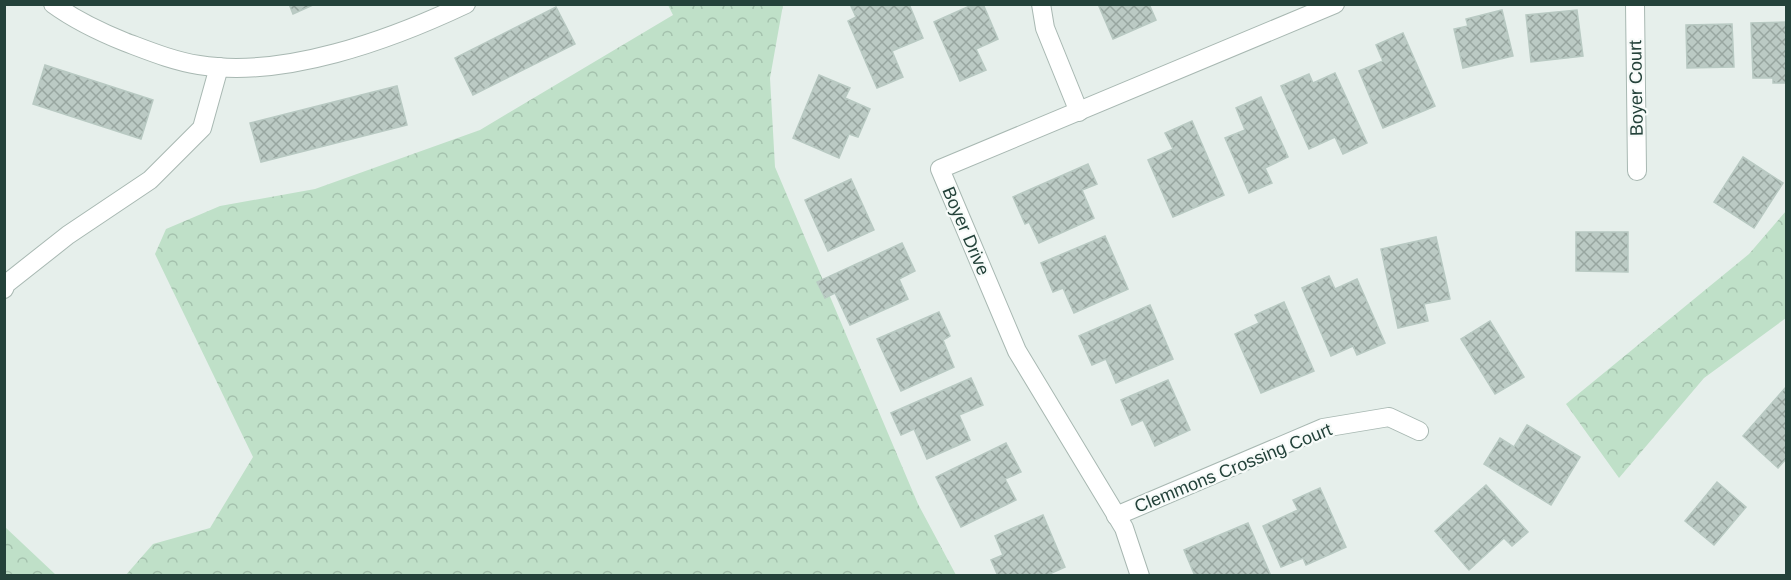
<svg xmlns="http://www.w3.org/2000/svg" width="1791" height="580" font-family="Helvetica,sans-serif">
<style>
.forest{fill:url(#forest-crowns)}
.building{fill:url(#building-cross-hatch);stroke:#b8c9c2;stroke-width:1.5}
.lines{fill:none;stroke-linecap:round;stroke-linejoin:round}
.minor-casing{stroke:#a8b8b2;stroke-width:20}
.minor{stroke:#fff;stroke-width:18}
.labels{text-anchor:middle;stroke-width:4.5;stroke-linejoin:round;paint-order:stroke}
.street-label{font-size:18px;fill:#24423a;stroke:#f7fbf9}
</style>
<defs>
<pattern id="forest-crowns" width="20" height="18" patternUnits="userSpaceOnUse" patternTransform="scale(1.5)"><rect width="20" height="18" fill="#bfe0c8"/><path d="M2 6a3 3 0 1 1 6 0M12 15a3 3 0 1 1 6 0" fill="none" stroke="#a4c1ad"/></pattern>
<pattern id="building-cross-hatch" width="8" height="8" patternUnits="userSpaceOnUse" patternTransform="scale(1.5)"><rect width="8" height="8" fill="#bbcac4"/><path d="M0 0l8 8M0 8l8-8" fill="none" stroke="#98a6a0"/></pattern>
</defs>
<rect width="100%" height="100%" fill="#e6efeb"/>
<g class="forest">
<path d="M668,5h115l-13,73 5,89 143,337 38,71 -831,1 28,-32 57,-16 43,-71 -98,-203 11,-25 54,-23 95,-17 165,-59 193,-115z"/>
<path d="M1786,211v107l-82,60 -85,100 -53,-74 183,-150z"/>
<path d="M4,527h1l51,48h-51z"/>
</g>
<g class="building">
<path d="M289,4h26l-22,10z"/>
<path d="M850,4h59l14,34 -31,13 11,26 -26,11 -29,-67 8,-4z"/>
<path d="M974,4h9l15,35 -22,10 10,21 -26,11 -26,-59z"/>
<path d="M1098,4h51l7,16 -43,19z"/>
<path d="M556,7l19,37 -102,51 -18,-37z"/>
<path d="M1502,10l11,46 -50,12 -9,-39 14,-3 -2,-7z"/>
<path d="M1577,10l6,46 -52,6 -5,-47z"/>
<path d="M1786,22v61h-13v-5h-20l-2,-55z"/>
<path d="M1732,24l2,43 -47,1 -1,-43z"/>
<path d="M1403,33l32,73 -52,22 -24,-57 24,-10 -7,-16z"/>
<path d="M45,65l108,35 -12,39 -108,-35z"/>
<path d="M1335,73l32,70 -24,11 -8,-17 -26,12 -28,-63 28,-12 4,9z"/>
<path d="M819,75l31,13 -5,10 25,11 -12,28 -9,-3 -10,24 -46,-20z"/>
<path d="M397,86l10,39 -146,37 -11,-39z"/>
<path d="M1261,97l27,60 -23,11 7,15 -23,10 -24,-55 20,-8 -9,-22z"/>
<path d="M1192,121l32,74 -51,22 -25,-57 25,-11 -8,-16z"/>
<path d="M1743,157l40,26 -29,45 -40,-26z"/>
<path d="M1088,164l9,20 -15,6 12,28 -55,25 -10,-21 -4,2 -12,-27z"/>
<path d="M851,179l23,51 -46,21 -23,-51z"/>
<path d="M1576,232h52v40l-52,-1z"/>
<path d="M1105,236l23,53 -54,24 -11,-25 -10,4 -12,-29z"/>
<path d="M1436,237l14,62 -26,5 4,17 -30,7 -17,-79z"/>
<path d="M902,243l13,28 -16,8 9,20 -58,26 -15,-32 -10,5 -8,-16z"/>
<path d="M1329,276l6,13 22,-10 28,64 -28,12 -4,-9 -22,10 -29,-68z"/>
<path d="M1284,302l30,69 -53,22 -26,-59 24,-11 -4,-8z"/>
<path d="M1150,305l23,54 -57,24 -10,-24 -14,6 -13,-29z"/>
<path d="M939,312l11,24 -7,4 11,27 -53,24 -24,-52z"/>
<path d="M1490,321l34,56 -29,17 -34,-55z"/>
<path d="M971,378l12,27 -24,10 11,25 -43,19 -13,-30 -13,6 -10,-22z"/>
<path d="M1168,380l22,50 -35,16 -12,-26 -11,5 -11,-25z"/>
<path d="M1786,387v72l-8,9 -35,-32z"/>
<path d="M1527,425l53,32 -29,48 -67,-41 16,-26 14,9z"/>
<path d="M1006,443l15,29 -16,7 11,21 -55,27 -25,-50z"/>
<path d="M1717,482l29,25 -32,38 -29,-24z"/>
<path d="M1486,485l42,47 -16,14 -8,-8 -35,32 -34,-39z"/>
<path d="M1320,488l26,59 -40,18 -3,-7 -22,9 -18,-41 35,-16 -5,-10z"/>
<path d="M1043,515l22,52 -20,9h-47l-7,-16 12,-5 -8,-19z"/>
<path d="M1248,523l23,53h-76l-11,-26z"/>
</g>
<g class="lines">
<g class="minor-casing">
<g id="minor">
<path d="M53,4c22,16 47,28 72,38 24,9 48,19 74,23 84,14 191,-25 267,-61"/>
<path d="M1041,4l4,24 34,84"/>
<path d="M1635,4l2,167"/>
<path d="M4,289l2,-5 62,-49 82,-55 52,-52 17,-61"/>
<path d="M1116,516l207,-88 66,-11 30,14"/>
<path d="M1140,576l-16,-48 -107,-177 -77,-182 395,-165"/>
</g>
</g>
<use href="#minor" class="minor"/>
</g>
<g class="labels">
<g class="street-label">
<text transform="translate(1636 88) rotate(-91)" y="6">Boyer Court</text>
<text transform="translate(966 231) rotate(67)" y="6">Boyer Drive</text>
<text transform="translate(1233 468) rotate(-22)" y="6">Clemmons Crossing Court</text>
</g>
</g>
<rect width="1791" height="580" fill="none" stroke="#24423a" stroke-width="12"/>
</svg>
